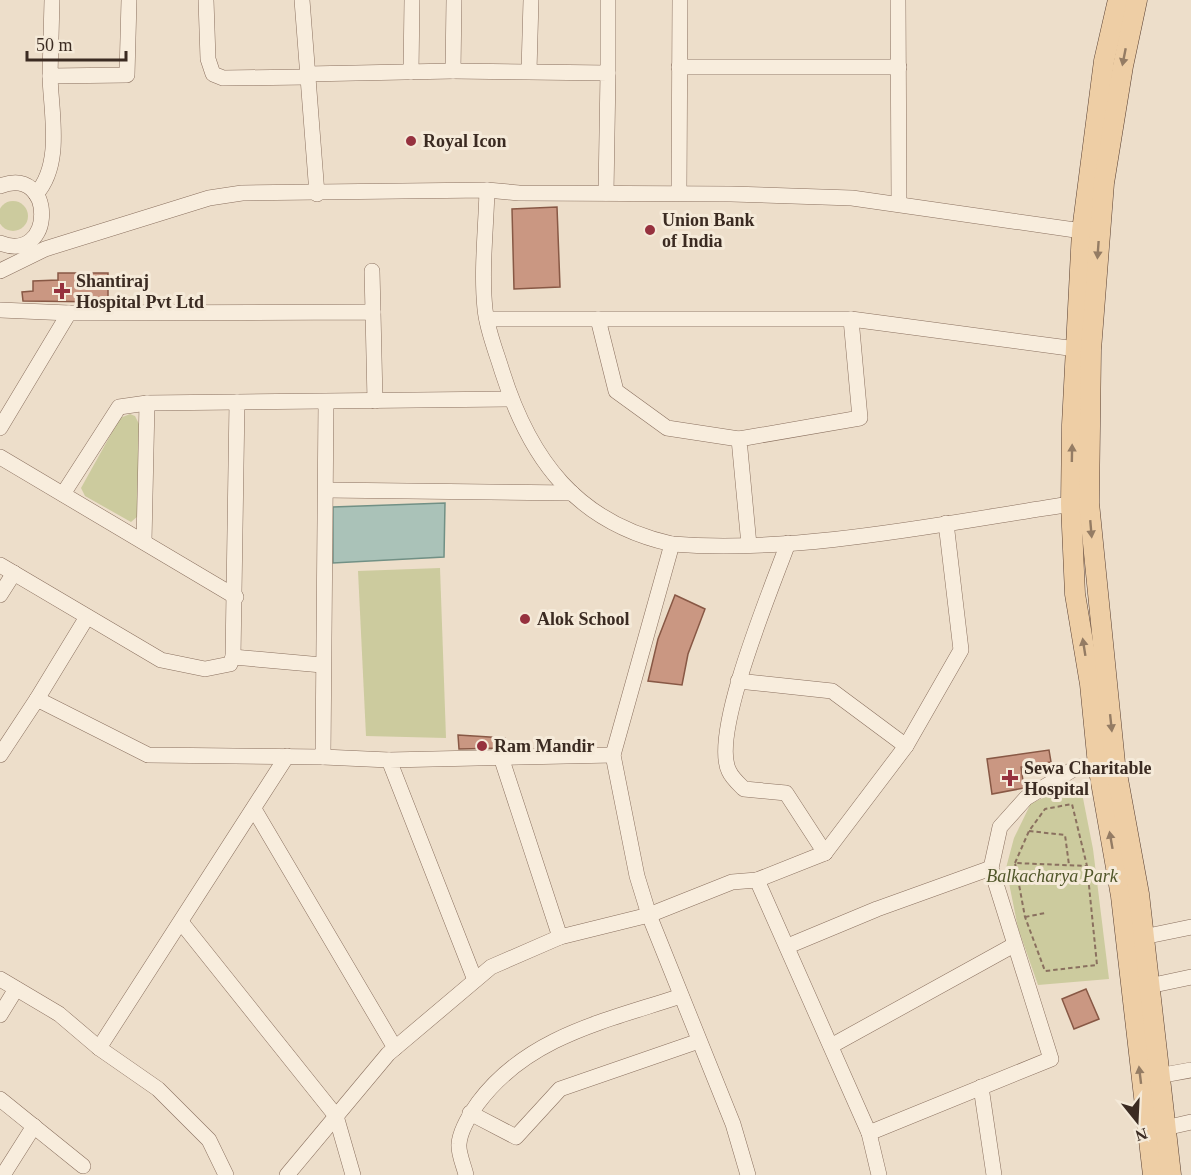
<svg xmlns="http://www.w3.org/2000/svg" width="1191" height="1175" font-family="Georgia,serif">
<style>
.green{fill:#cccb9e}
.water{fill:#aac2b8;stroke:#719085;stroke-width:1.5}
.building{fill:#ca9782;stroke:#885845;stroke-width:1.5}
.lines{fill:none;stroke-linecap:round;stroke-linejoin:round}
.minor-casing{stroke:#8a705f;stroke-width:16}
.major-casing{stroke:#583f32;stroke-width:21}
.path{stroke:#8a705f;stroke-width:2;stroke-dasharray:4.5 3;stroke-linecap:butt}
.minor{stroke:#f8eddd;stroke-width:15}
.major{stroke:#eecea5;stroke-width:20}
.oneway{fill:#947c64}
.poi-dot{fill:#96313e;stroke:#f5ead9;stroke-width:2}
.labels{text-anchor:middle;stroke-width:6;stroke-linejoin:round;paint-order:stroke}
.poi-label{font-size:18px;font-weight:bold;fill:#3b2b22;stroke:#f5ead9;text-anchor:start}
.park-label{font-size:18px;font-style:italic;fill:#505629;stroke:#f5ead9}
</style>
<rect width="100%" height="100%" fill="#eddeca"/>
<g class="green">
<circle cx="13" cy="216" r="15"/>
<path d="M130,414l5,2 4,8 -1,92 -7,6 -46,-26 -4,-8 39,-70z"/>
<path d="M440,568l6,170 -80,-2 -8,-165z"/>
<path d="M1080,783l13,66 16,130 -71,6 -20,-57 -12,-60 8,-30 17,-35z"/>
</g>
<path class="water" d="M445,503l-1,54 -111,6v-56z"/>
<g class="building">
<path d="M557,207l3,80 -46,2 -2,-80z"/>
<path d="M58,273h50v29l-85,-1 -1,-9 11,-1v-10l25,-1z"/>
<path d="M675,595l30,14 -17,45 -6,31 -34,-4 10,-42z"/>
<path d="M458,735l47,3 1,10 -47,1z"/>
<path d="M1049,750l2,12 -30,5 3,21 -32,6 -5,-35z"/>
<path d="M1086,989l13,30 -25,10 -12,-30z"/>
</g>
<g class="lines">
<g class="minor-casing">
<g id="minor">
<path d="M52,0l-2,76 77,-1 2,-75"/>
<path d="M206,0l2,59 5,15 10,4 84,-1"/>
<path d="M302,0l15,194"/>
<path d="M898,0l1,203"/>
<path d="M679,67h220"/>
<path d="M453,71l155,2 -2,120"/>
<path d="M529,71l2,-71"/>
<path d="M411,72l1,-72"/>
<path d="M608,73v-73"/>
<path d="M307,74l146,-3 1,-71"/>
<path d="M0,186c56,-22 55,79 0,57"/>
<path d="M487,190c-1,39 -6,81 -2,119 2,21 11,42 17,62 28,89 75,152 170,173l-59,211 24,121 12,39 84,209 15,51"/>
<path d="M679,193l1,-193"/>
<path d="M36,194c27,-30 15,-81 14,-118"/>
<path d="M0,271l45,-22 164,-51 33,-5 245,-3 32,3 212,1 121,4 230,33"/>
<path d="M372,271l1,41"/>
<path d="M0,310l69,3"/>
<path d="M487,319h364l225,30"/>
<path d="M598,319l18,72 51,37 72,11"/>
<path d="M0,428l69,-115 304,-1 2,89"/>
<path d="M0,457l236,140"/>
<path d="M326,490l246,3"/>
<path d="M63,494l56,-87 28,-4 90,-1"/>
<path d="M144,542l3,-139"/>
<path d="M788,543c-15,42 -78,191 -59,228 3,7 10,13 15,18l42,4 39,60"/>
<path d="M672,544c128,10 273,-21 399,-40"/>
<path d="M749,545l-10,-106 121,-21 -9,-99"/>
<path d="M0,565l161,95 44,9 25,-5 3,-7 4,-255 274,-3"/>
<path d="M0,595l14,-22"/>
<path d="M233,657l89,8"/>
<path d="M738,681l94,10 74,55"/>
<path d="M37,699l50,-82"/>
<path d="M0,755l37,-56 111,56 175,2 3,-355"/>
<path d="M323,757l66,3"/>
<path d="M501,757l59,180"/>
<path d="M254,809l141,239"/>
<path d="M757,880l68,-27 81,-107 55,-96 -15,-127"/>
<path d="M181,922l155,194 17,59"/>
<path d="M1143,937l48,-10"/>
<path d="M788,946l89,-37 114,-41"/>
<path d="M0,979l59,35 40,34 59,41 51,51 17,35"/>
<path d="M475,980l-86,-220 224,-5"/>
<path d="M1149,986l42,-9"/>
<path d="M0,1015l16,-26"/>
<path d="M831,1046l183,-101"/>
<path d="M99,1048l188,-292"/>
<path d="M1158,1076l33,-6"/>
<path d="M981,1087l13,88"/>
<path d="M0,1099l83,67"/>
<path d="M470,1113l46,24 44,-48 139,-48"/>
<path d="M1165,1128l26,-6"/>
<path d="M869,1133l182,-74 -60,-191 9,-41 26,-29 51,-31 21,-2"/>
<path d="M3,1175l31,-49"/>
<path d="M287,1175l101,-121 103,-87 69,-30 89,-22 83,-33 25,-2 112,253 10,42"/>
<path d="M466,1175c-2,-9 -8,-22 -7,-31 1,-14 12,-31 19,-41 50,-67 128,-82 203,-107"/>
</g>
</g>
<g class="major-casing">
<g id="major">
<path d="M1118,0l-14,61 -22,170 -10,194 -1,79 4,90 15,90 8,81 23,131 32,279"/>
<path d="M1137,0l-14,66 -19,117 -13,167 -2,153 26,260 24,131 32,281"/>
</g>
</g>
<g class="path">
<path d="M1029,831l36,4 4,30"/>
<path d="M1015,863l14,-32 16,-22 27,-5 15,62 10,99 -52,6 -20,-54 -10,-54 72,3"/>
<path d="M1025,917l20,-4"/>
</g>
<use href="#minor" class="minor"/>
<use href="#major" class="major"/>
</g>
<defs><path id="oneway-solid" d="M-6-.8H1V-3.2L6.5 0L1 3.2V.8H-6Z" transform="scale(1.5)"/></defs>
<g class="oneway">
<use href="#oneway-solid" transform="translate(1124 57) rotate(101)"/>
<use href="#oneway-solid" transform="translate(1098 250) rotate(94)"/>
<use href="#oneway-solid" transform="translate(1072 453) rotate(-89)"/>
<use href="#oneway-solid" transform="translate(1091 529) rotate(85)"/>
<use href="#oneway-solid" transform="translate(1084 647) rotate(-99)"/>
<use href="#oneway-solid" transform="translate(1111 723) rotate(84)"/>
<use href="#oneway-solid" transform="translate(1111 840) rotate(-100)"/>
<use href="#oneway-solid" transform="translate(1140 1075) rotate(-97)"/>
</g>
<g class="poi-dot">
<circle cx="411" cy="141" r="6"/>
<circle cx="650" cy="230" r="6"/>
<path d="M59 282h6v6h6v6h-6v6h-6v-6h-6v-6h6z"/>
<circle cx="525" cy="619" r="6"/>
<circle cx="482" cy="746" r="6"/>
<path d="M1007 769h6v6h6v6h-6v6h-6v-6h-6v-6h6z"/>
</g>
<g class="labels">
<g class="poi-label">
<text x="423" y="147">Royal Icon</text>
<text x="662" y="226">Union Bank<tspan x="662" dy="21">of India</tspan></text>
<text x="76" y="287">Shantiraj<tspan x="76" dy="21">Hospital Pvt Ltd</tspan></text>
<text x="537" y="625">Alok School</text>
<text x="494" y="752">Ram Mandir</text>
<text x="1024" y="774">Sewa Charitable<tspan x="1024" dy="21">Hospital</tspan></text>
</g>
<g class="park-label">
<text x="1052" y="882">Balkacharya Park</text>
</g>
</g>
<g transform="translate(1137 1121) rotate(162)" stroke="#f5ead9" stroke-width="4.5" paint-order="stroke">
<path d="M0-4.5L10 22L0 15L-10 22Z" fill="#3b2b22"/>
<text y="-9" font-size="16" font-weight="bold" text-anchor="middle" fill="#3b2b22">N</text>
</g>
<path d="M27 51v9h99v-9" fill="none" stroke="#3b2b22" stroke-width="3"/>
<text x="36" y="51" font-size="18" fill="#3b2b22" stroke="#f5ead9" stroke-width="4.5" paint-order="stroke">50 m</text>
</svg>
